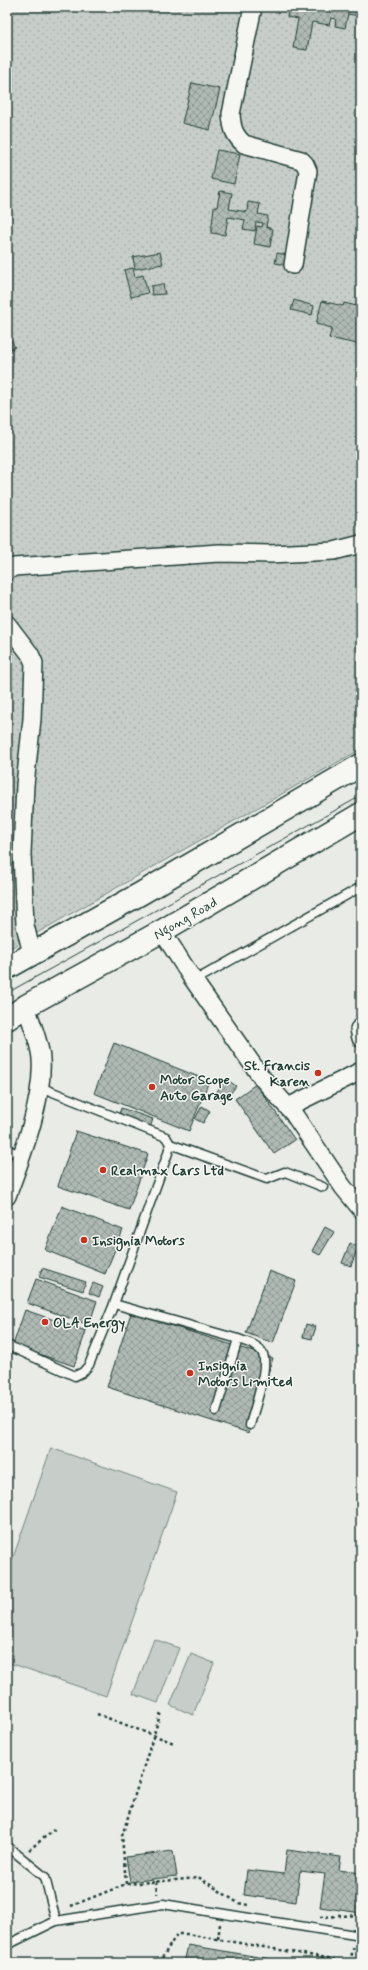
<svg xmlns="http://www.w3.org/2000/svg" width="368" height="1970" font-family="Mynerve,sans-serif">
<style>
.green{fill:#c7cec9;stroke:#73867e}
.garden{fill:url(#garden-dots);stroke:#73867e}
.building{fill:url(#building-cross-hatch);stroke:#1f3d34}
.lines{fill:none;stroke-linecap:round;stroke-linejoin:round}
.lane-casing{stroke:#1f3d34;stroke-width:11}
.street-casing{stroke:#1f3d34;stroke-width:20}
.secondary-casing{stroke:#1f3d34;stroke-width:25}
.path{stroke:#1f3d34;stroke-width:2.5;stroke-dasharray:3 3;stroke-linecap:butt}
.lane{stroke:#f6f6f2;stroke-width:8}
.street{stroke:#f6f6f2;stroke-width:17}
.secondary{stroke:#f6f6f2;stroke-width:22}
.tram{stroke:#1f3d34;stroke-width:1}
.poi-dot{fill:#c8321e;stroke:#f6f6f2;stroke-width:1.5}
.labels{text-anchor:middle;stroke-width:3;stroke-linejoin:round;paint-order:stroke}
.street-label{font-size:14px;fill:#1f3d34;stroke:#f6f6f2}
.poi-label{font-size:14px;font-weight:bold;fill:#1f3d34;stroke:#f6f6f2;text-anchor:start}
</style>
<defs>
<pattern id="garden-dots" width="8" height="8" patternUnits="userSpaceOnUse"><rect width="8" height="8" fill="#c7cec9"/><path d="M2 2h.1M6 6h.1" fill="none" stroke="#aab2ad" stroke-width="1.8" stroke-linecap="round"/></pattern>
<pattern id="building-cross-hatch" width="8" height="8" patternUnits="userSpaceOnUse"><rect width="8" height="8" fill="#b0bab5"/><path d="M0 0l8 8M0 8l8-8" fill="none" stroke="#8f9894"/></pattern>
</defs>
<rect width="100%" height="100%" fill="#e9ebe7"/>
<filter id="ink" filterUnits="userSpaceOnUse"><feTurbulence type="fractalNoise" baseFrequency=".025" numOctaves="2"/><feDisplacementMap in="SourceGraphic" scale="8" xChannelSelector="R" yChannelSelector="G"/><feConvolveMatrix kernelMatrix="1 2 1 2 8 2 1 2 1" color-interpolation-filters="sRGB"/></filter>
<g filter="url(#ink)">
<g class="green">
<path d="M51,1448l126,44 -71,204 -99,-34v-87z"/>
<path d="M154,1639l25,9 -21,55 -25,-9z"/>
<path d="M191,1654l23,9 -21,52 -23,-10z"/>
</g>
<path class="garden" d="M7,7h354v742l-354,201z"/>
<g class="building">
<path d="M289,7h72l-2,9 -11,-2 -3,14 -10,-2 1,-7 -5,-1 -2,7 -17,-3 -5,28 -14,-2 5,-29 -11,-2z"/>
<path d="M192,83l28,6 -10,41 -28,-7z"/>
<path d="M217,150l23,4 -6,30 -23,-5z"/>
<path d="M220,191l12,2 -3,16 18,3 1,-10 12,2 -2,10 10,2 -2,11 7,2 -3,18 -16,-3 3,-18 5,1 1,-4 -7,-1 -1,9 -12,-2 2,-9 -17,-3 -3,18 -14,-2 3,-26h3z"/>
<path d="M160,252l3,12 -28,5 -2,-12z"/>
<path d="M277,253l11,2 -1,10 -12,-2z"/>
<path d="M133,268l2,9 8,-2 5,18 -17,4 -7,-27z"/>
<path d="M163,284l2,10 -13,1 -1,-9z"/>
<path d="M294,300l20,6 -2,9 -21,-5z"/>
<path d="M322,301l21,5 1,-3 17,4v20l-4,17 -28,-6 3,-10 -16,-4z"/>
<path d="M7,334l8,13 -8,4z"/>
<path d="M114,1043l95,38 -20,50 -95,-38z"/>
<path d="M226,1079l10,7 -12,16 -9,-8z"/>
<path d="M256,1084l39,56 -21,14 -39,-55z"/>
<path d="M202,1106l8,5 -7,12 -8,-4z"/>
<path d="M121,1108l32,11 -3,9 -32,-11z"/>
<path d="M76,1131l72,23 -19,56 -71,-24z"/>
<path d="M62,1206l61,24 -18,44 -60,-24z"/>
<path d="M325,1227l9,5 -14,23 -8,-4z"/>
<path d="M350,1243l8,4 -7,19 -9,-3z"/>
<path d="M42,1268l44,14 -3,9 -44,-14z"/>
<path d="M269,1271l27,10 -23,62 -27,-10z"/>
<path d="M36,1279l61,22 -8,24 -62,-22z"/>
<path d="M93,1283l10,4 -4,10 -10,-4z"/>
<path d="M25,1310l61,21 -12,35 -61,-21z"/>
<path d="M131,1313l142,45 -24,75 -142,-46z"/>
<path d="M306,1324l10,3 -4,12 -9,-2z"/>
<path d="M287,1850l54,7 -2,13 22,3v40l-41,-6 5,-33 -25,-3 -4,31 -52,-7 3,-25 37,4z"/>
<path d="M173,1851l4,25 -47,6 -4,-25z"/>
<path d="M188,1945l82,14v4h-86z"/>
</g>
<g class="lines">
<g class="lane-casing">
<g id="lane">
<path d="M194,981l167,-94"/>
<path d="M170,1144l97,35 18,-7 38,15"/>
<path d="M7,1149l14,7"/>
<path d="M114,1304l124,35 -22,72"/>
<path d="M238,1339c8,3 19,5 24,13 8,13 -8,58 -12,73"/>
<path d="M7,1345l68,31 8,-4 6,-7 25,-61 54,-151 2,-9 -4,-7 -126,-50"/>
<path d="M7,1846l38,31 11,44"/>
<path d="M7,1945l49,-24 107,-17 198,32"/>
</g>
</g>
<g class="street-casing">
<g id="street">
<path d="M253,7l-22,107c1,14 3,21 13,30l57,16 4,4 3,7 -15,94"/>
<path d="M7,571l7,-4 205,-14 51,1 64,-3 27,-7"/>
<path d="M7,624l23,30 4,9 -2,56 -7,66 -3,68 3,72 7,29"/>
<path d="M162,931l28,44 72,103 31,35 50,74 18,22"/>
<path d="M359,1029l2,9"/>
<path d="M288,1107l73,-36"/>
<path d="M7,1196c14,-38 37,-96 34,-137 -1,-17 -10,-36 -15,-53"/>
</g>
</g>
<g class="secondary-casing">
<g id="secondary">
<path d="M7,968l133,-74 221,-129"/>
<path d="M7,1019l19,-13 136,-75 199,-117"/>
</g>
</g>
<g class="path">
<path d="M97,1714l77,29"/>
<path d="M29,1850l27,-22"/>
<path d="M156,1881l1,13"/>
<path d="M126,1884l-4,-48 39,-124"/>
<path d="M71,1906l55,-22 74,-6 38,25 10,2"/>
<path d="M320,1917l41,-2"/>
<path d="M7,1920l6,10"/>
<path d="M218,1939l2,-15"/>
<path d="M159,1963l18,-29h10l163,28 4,-17"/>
</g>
<use href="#lane" class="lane"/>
<use href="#street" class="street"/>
<use href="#secondary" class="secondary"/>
<path class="tram" d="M7,993l354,-197"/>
</g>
</g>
<g class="poi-dot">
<circle cx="318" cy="1073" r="4"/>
<circle cx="152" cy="1087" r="4"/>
<circle cx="103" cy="1170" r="4"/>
<circle cx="84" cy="1240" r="4"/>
<circle cx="45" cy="1322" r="4"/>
<circle cx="190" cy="1373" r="4"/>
</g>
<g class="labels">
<g class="street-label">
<text transform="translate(185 918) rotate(-30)" y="5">Ngong Road</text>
</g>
<g class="poi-label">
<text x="310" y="1070" text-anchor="end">St. Francis<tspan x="310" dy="16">Karen</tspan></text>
<text x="160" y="1084">Motor Scope<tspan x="160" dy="16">Auto Garage</tspan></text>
<text x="111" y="1175">Realmax Cars Ltd</text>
<text x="92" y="1245">Insignia Motors</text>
<text x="53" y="1327">OLA Energy</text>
<text x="198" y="1370">Insignia<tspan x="198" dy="16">Motors Limited</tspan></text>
</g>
</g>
<rect width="368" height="1970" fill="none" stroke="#f6f6f2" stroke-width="24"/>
<rect x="12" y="12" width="344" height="1946" fill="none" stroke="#1f3d34" stroke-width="1.5" filter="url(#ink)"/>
</svg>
